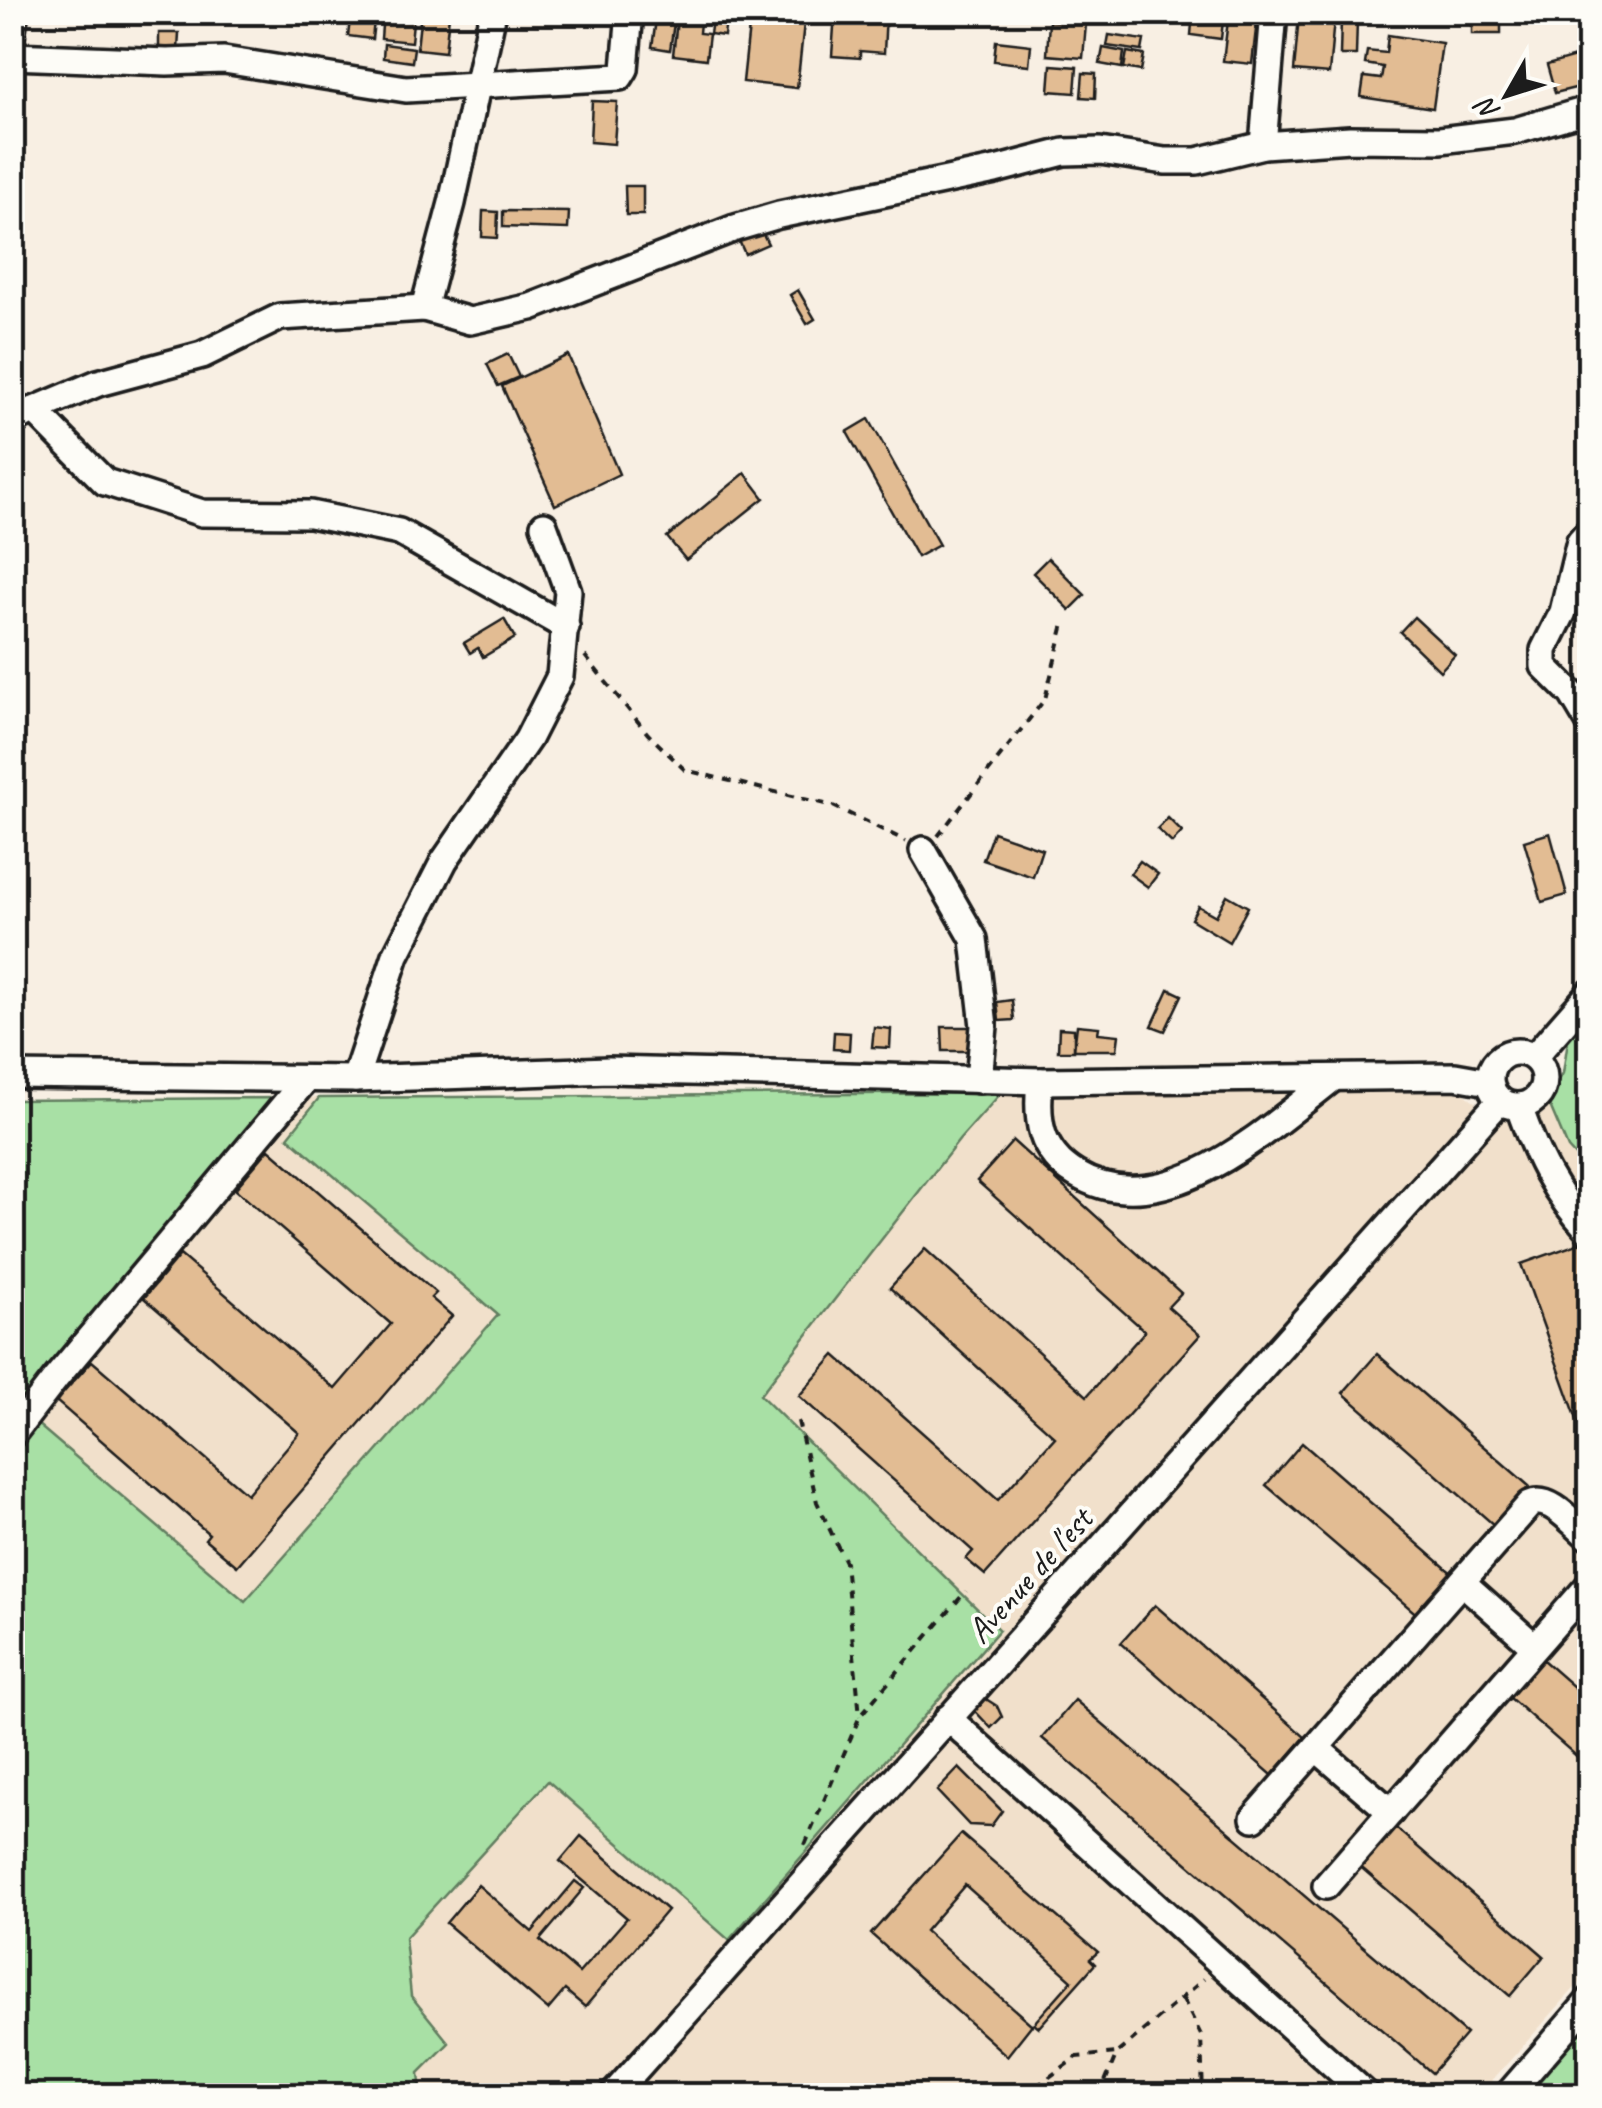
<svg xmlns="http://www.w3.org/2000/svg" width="1602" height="2108" font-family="Caveat,sans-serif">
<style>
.built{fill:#f1e0cb}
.green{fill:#a8e0a5;stroke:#627e60;stroke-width:2.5}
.building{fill:#e2bc93;stroke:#1c1c1c;stroke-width:2.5}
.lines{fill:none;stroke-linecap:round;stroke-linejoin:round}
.minor-casing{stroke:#1c1c1c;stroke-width:32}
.path{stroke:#1c1c1c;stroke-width:4;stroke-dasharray:8 8;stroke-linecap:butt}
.minor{stroke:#fdfcf7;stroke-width:25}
.labels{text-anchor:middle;stroke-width:8;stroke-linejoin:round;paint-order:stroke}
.street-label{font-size:35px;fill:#1c1c1c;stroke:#fdfcf7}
</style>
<rect width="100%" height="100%" fill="#f8efe3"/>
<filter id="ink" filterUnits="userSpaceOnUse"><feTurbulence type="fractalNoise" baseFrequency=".01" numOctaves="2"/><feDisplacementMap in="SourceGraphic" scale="20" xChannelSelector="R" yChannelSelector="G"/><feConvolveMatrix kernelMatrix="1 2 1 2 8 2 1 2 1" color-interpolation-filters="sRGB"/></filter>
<g filter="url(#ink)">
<path class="built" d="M1589,1014v958l-110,123h-1466l-1,-995 989,-7 449,-9 33,23 19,6 22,-1 24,-11 15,-28 5,-33z"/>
<g class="green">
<path d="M1589,1016v155l-21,-23 -20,-47 15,-28 5,-33z"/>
<path d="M1001,1093l-41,46 -200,256 239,235 -270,310 -181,-159 -143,157 6,58 38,47 -30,30 2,22h-408v-995l263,-2 -260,308 229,195 253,-286 -210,-178 31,-39z"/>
<path d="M1589,2018v77h-66z"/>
</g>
<g class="building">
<path d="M109,12h68l1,9 -69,3z"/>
<path d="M351,12h24l-3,27 -24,-3z"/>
<path d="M383,12h31l-3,30 -30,-3z"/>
<path d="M421,12l28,3 -4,37 -28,-3z"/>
<path d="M678,12h23l-2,21 10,1 -3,25 -33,-4z"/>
<path d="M713,12h14l-3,24 -14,-2z"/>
<path d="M835,12h51l-2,41 -24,-2v7l-28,-2z"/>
<path d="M1046,12h41v9l-41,-4z"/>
<path d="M1193,12h31l-3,27 -30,-4z"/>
<path d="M1229,12h29l-6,52 -29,-3z"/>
<rect x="1472" y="12" width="29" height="22"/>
<path d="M657,13l18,3 -5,34 -18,-3z"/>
<path d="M12,15l17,2 -4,25 -13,-2z"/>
<path d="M1299,16l35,3 -5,55 -35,-3z"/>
<path d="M750,17l54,6 -7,65 -54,-6z"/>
<path d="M1341,20h16l-1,35h-16z"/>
<path d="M1049,21l37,3 -3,34 -36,-3z"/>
<path d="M159,33h20l-1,17h-19z"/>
<path d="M1109,35l35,5 -2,11 -35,-5z"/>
<path d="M1388,35l54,8 -9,65 -72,-11 3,-20 17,2 2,-12 -18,-3 2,-13 19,2z"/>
<path d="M996,41l35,4 -2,20 -35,-4z"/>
<path d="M384,44l30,4 -2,14 -29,-4z"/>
<path d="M1103,48l21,4 -2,16 -22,-4z"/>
<path d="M1127,52l17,3 -3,16 -17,-3z"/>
<path d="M1575,57l8,29 -28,7 -8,-28z"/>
<path d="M1051,65l26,2 -2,26 -26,-2z"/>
<path d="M1083,73l13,1 -1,24 -14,-1z"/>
<path d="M592,101l25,1 -3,42 -24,-2z"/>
<path d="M625,186h18v29h-17z"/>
<path d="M483,211l15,1 -1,26 -15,-1z"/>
<path d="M503,211l66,1 -1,17 -65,-2z"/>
<path d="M758,224l10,20 -23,10 -9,-20z"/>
<path d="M798,290l17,29 -8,5 -17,-29z"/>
<path d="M508,354l11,23 -21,9 -11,-22z"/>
<path d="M568,355l51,119 -64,31 -53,-119z"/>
<path d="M869,419l70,126 -22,12 -70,-125z"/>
<path d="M745,473l19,25 -78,62 -19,-23z"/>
<path d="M1048,558l37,37 -15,15 -37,-37z"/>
<path d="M1414,617l41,38 -15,16 -40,-39z"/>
<path d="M504,619l11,19 -32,19 -5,-9 -8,5 -6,-10z"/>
<path d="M1168,818l14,14 -10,11 -15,-14z"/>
<path d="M993,832l49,17 -9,28 -50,-17z"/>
<path d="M1550,833l17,62 -25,7 -18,-61z"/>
<path d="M1140,861l18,13 -10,13 -18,-13z"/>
<path d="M1227,895l21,12 -19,35 -38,-23 7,-13 18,10z"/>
<path d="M1169,989l13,6 -17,36 -13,-5z"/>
<path d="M1012,1000l2,20 -15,1 -2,-19z"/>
<path d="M1077,1025l22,2 -1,6 21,2 -2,15h-43z"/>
<path d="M874,1027l17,2 -1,19 -18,-1z"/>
<path d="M942,1027h29v24h-28z"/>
<path d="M1059,1028l15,1v22h-16z"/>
<path d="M834,1032l16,1 -1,17 -16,-1z"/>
<path d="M1013,1141l168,152 -13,14 32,28 -215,240 -19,-16 7,-8 -174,-155 36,-41 163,145 57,-63 -165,-149 35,-39 162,147 58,-65 -168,-150z"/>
<path d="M269,1149l167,144 -5,5 21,18 -215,250 -32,-27 4,-5 -153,-133 36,-40 155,133 52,-61 -155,-135 36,-43 155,134 56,-65 -156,-135z"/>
<path d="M1583,1242l7,17v162l-11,4 -58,-161z"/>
<path d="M1377,1354l152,132 -34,40 -152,-133z"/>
<path d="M1302,1443l153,133 -35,41 -154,-132z"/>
<path d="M1155,1605l150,132 -33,38 -151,-132z"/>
<path d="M1535,1653l55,48v67l-88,-77z"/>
<path d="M986,1699l11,7 5,11 -11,11 -16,-17z"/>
<path d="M1075,1700l391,334 -34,39 -390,-335z"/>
<path d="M959,1768l43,43 -11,15 -22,-1 -32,-34z"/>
<path d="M1390,1823l154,133 -34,40 -154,-133z"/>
<path d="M961,1834l137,118 -8,7 5,5 -56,63 -5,-4 38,-43 -107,-95 -40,46 107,94 1,-2 -26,33 -136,-122z"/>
<path d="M581,1836l86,74 -82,97 -20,-17 -17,20 -102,-87 32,-38 54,47 43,-51 9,7 -44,52 39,33 48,-55 -67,-57z"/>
</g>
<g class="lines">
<g class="minor-casing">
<g id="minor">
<path d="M493,12l-41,191 -28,105 46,13 61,-14 204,-79 44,-13 216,-45 69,-18 36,-1 65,10h32l66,-16 87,-6 90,1 75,-9 75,-22"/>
<path d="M12,56l155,6 57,-2 182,29 214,-12 5,-8 5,-57"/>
<path d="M1263,145l11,-133"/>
<path d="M34,410l64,-27 104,-28 78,-38 144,-9"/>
<path d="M12,422l22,-12 71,72 97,31 108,1 89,18 167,95"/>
<path d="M1590,530l-10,11 -17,71 -19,38v16l28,28 18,30"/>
<path d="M923,850l51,89 10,87 -5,54"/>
<circle cx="1517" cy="1079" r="27"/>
<path d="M1534,1057l56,-64"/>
<path d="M12,1075l343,4 254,-9 431,11 415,-5 34,6"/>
<path d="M355,1079l41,-124 48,-94 84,-122 32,-63 8,-85 -24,-66"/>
<path d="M1040,1081c-4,38 -1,71 36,93 88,53 190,-44 256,-95"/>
<path d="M1519,1107c18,51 34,84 71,125"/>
<path d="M12,1435l44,-57 250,-299"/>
<path d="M1462,1582l72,64"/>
<path d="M948,1718l420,378"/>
<path d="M1316,1748l75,64"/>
<path d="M1254,1818l276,-314c20,-10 44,21 60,34"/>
<path d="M1326,1886l264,-302"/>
<path d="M612,2096l887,-994"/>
<path d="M1507,2096l83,-96"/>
</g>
</g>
<g class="path">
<path d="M585,656l63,78 37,36 148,36 73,35"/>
<path d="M938,836l107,-137 19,-75"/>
<path d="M798,1421l19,81 28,60 15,154"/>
<path d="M805,1845l55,-129 106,-125"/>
<path d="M1183,1999l18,36 2,61"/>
<path d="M1023,2096l54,-39 39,-4"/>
<path d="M1099,2096l18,-43 87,-74"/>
</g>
<use href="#minor" class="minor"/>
</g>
</g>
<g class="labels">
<g class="street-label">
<text transform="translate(1029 1575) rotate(-48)" y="12">Avenue de l'est</text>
</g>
</g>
<rect width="1602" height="2108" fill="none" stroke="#fdfcf7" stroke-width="50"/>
<rect x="25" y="25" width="1552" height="2058" fill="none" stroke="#1c1c1c" stroke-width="4" filter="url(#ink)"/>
<g transform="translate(1507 95) rotate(231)" stroke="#fdfcf7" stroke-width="8" paint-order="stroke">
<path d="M0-8L18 38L0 25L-18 38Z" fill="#1c1c1c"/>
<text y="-15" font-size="28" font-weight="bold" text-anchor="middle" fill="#1c1c1c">N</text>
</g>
</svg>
